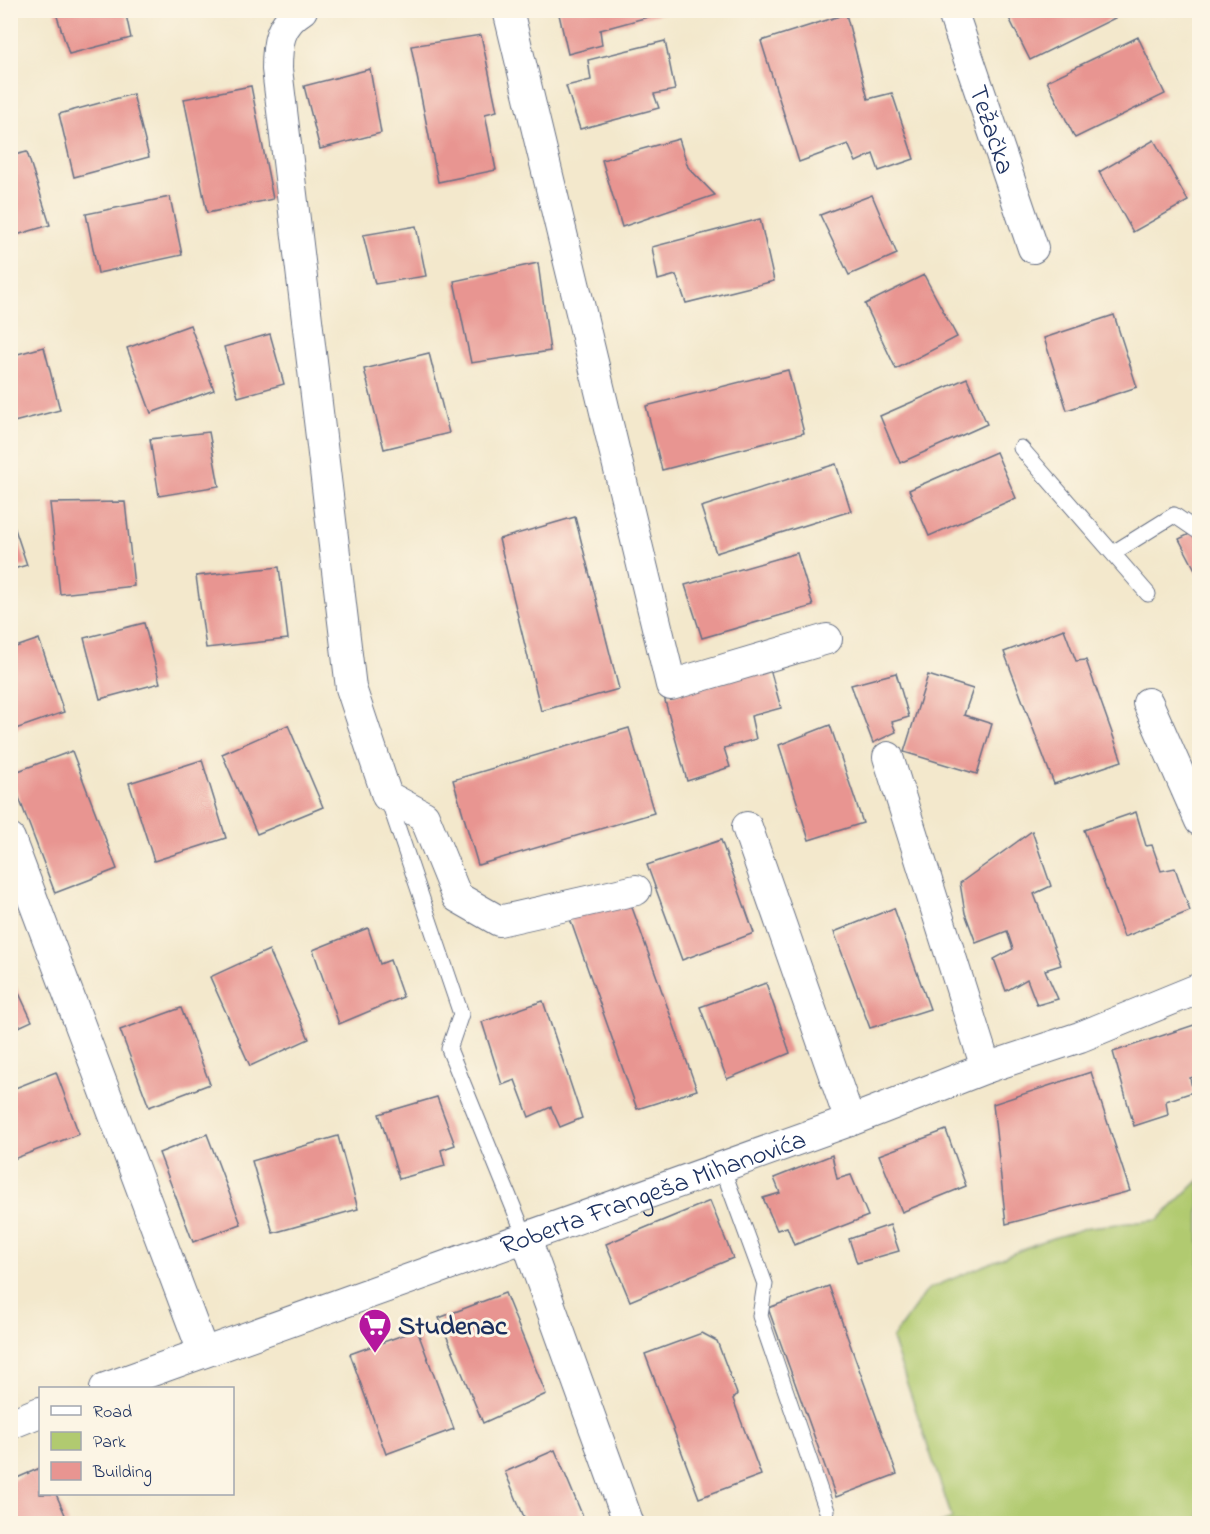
<svg xmlns="http://www.w3.org/2000/svg" width="1210" height="1534" font-family="'Indie Flower',sans-serif">
<style>
.green{fill:#b1ca70;stroke:#667c67;stroke-width:1.5}
.building{fill:#e89591}
.lines{fill:none;stroke-linecap:round;stroke-linejoin:round}
.service-casing{stroke:#677084;stroke-width:17}
.minor-casing{stroke:#677084;stroke-width:32}
.service{stroke:#fff;stroke-width:15}
.minor{stroke:#fff;stroke-width:30}
.labels{text-anchor:middle;stroke-width:6;stroke-linejoin:round;paint-order:stroke}
.street-label{font-size:27px;fill:#1b2f5e;stroke:#fcf5e5}
.poi-label{font-size:27px;font-weight:bold;fill:#1b2f5e;stroke:#fcf5e5;text-anchor:start}
</style>
<rect width="100%" height="100%" fill="#fcf5e5"/>
<filter id="ink" filterUnits="userSpaceOnUse"><feTurbulence type="fractalNoise" baseFrequency=".0167" numOctaves="2"/><feDisplacementMap in="SourceGraphic" scale="12" xChannelSelector="R" yChannelSelector="G"/><feConvolveMatrix kernelMatrix="1 2 1 2 8 2 1 2 1" color-interpolation-filters="sRGB"/></filter>
<filter id="wash" filterUnits="userSpaceOnUse"><feTurbulence type="fractalNoise" baseFrequency=".008" numOctaves="4" result="noise"/><feDisplacementMap in="SourceGraphic" scale="24" xChannelSelector="R" yChannelSelector="G"/><feGaussianBlur stdDeviation="1.35" result="paint"/><feColorMatrix in="noise" values="0 0 0 0 0 0 0 0 0 0 0 0 0 0 0 0 0 1.4 0 .05"/><feComposite in="paint" operator="in"/></filter>
<g filter="url(#wash)">
<rect width="100%" height="100%" fill="#f3e8cc"/>
<path class="green" d="M1199,1180v343h-259l12,-5 -60,-179 36,-50 112,-47 49,-15 69,-7z"/>
<g id="blocks">
<g class="building">
<path d="M55,10h70l6,28 -62,16z"/>
<path d="M558,10h112v1l-70,19 2,15 -34,9z"/>
<path d="M1005,10h106l4,8 -85,42z"/>
<path d="M846,14l22,85 24,-6 22,66 -35,12 -6,-17 -17,8 -8,-18 -49,18 -38,-121z"/>
<path d="M481,35l16,76 -12,3 11,56 -58,12 -27,-136z"/>
<path d="M1138,37l27,57 -90,44 -28,-57z"/>
<path d="M665,41l10,49 -21,4 5,14 -79,21 -14,-43 25,-6 -3,-20z"/>
<path d="M370,69l11,64 -61,16 -16,-63z"/>
<path d="M251,86l22,113 -66,14 -23,-114z"/>
<path d="M133,94l16,63 -75,20 -15,-63z"/>
<path d="M679,139l9,28 27,28 -93,32 -20,-67z"/>
<path d="M1154,140l34,61 -55,31 -34,-60z"/>
<path d="M27,152l23,73 -40,12v-81z"/>
<path d="M872,195l25,59 -48,21 -29,-60z"/>
<path d="M170,197l12,58 -84,18 -12,-59z"/>
<path d="M760,219l14,62 -88,22 -10,-28 -18,5 -6,-33z"/>
<path d="M416,226l10,50 -51,8 -12,-49z"/>
<path d="M538,263l12,88 -79,12 -17,-82z"/>
<path d="M924,275l33,62 -61,32 -31,-65z"/>
<path d="M1114,315l23,72 -70,23 -23,-72z"/>
<path d="M190,325l24,65 -63,23 -24,-65z"/>
<path d="M270,334l14,50 -46,13 -14,-50z"/>
<path d="M44,347l16,63 -50,13v-67z"/>
<path d="M429,353l20,80 -65,16 -20,-80z"/>
<path d="M788,370l16,63 -142,37 -16,-64z"/>
<path d="M967,378l20,46 -87,39 -20,-47z"/>
<path d="M209,432l10,54 -60,10 -9,-57z"/>
<path d="M996,452l20,46 -87,38 -20,-46z"/>
<path d="M836,464l15,47 -135,42 -15,-46z"/>
<path d="M125,502l9,84 -74,8 -10,-91z"/>
<path d="M10,514l17,51 -17,5z"/>
<path d="M575,517l44,172 -78,22 -42,-172z"/>
<path d="M1200,529v50l-21,-40z"/>
<path d="M797,553l16,53 -111,32 -17,-53z"/>
<path d="M279,567l9,72 -82,9 -10,-72z"/>
<path d="M144,623l16,60 -60,16 -16,-61z"/>
<path d="M1064,629l12,32 10,-1 36,101 -68,23 -50,-132z"/>
<path d="M39,639l25,73 -54,19v-82z"/>
<path d="M770,669l11,39 -30,8 5,23 -32,9 6,19 -43,14 -23,-84z"/>
<path d="M896,673l13,44 -17,5 4,10 -23,11 -22,-58z"/>
<path d="M928,675l45,14 -9,26 28,9 -15,50 -73,-22z"/>
<path d="M288,725l35,82 -66,27 -35,-80z"/>
<path d="M830,725l33,98 -54,17 -30,-95z"/>
<path d="M629,728l25,85 -176,52 -25,-85z"/>
<path d="M72,751l45,118 -62,24 -45,-119z"/>
<path d="M202,760l24,78 -72,23 -25,-78z"/>
<path d="M1136,812l10,34 6,-1 9,26 14,-3 15,43 -66,26 -40,-107z"/>
<path d="M1032,831l19,55 -17,8 27,71 -16,5 13,29 -21,6 -10,-26 -21,12 -12,-32 19,-10 -6,-18 -31,12 -11,-30 -5,-30z"/>
<path d="M721,840l33,93 -72,27 -35,-95z"/>
<path d="M628,896l69,194 -60,19 -68,-193z"/>
<path d="M894,908l36,101 -60,19 -36,-96z"/>
<path d="M368,928l12,36 10,-4 13,37 -64,27 -26,-74z"/>
<path d="M269,950l40,89 -59,27 -40,-89z"/>
<path d="M10,974l22,47 -22,10z"/>
<path d="M766,983l24,70 -63,26 -27,-72z"/>
<path d="M543,1001l39,117 -22,9 -9,-20 -22,10 -14,-37 -13,5 -20,-63z"/>
<path d="M181,1008l29,76 -61,23 -29,-77z"/>
<path d="M1200,1023v52l-10,3 3,14 -27,9 2,14 -34,11 -21,-74z"/>
<path d="M56,1072l23,62 -68,26 -1,-70z"/>
<path d="M1091,1072l39,119 -124,33 -13,-120z"/>
<path d="M437,1097l18,48 -14,5 4,16 -46,13 -20,-65z"/>
<path d="M946,1130l20,56 -64,26 -23,-57z"/>
<path d="M207,1134l34,90 -48,18 -34,-89z"/>
<path d="M338,1136l20,73 -85,24 -21,-72z"/>
<path d="M832,1155l5,24 14,-4 17,41 -74,29 -7,-18 -10,3 -14,-32 17,-5 -6,-15z"/>
<path d="M710,1201l23,57 -103,43 -24,-57z"/>
<path d="M890,1225l9,26 -42,12 -8,-24z"/>
<path d="M829,1286l68,188 -61,23 -68,-189z"/>
<path d="M505,1293l41,101 -63,29 -44,-105z"/>
<path d="M417,1330l37,99 -68,25 -36,-100z"/>
<path d="M702,1333l15,8 20,53 -4,5 28,76 -62,23 -54,-144z"/>
<path d="M555,1450l31,74h-59l-22,-52z"/>
<path d="M40,1468v26h16l13,30h-59v-43z"/>
</g>
</g>
</g>
<g filter="url(#ink)">
<use href="#blocks" fill-opacity="0" stroke="#677084" stroke-width="1.5"/>
<g class="lines">
<g class="service-casing">
<g id="service">
<path d="M1021,448l127,146"/>
<path d="M1113,553l61,-38 22,15"/>
<path d="M388,799l73,215 -12,35 76,187"/>
<path d="M722,1167l43,117 -5,32 67,195"/>
</g>
</g>
<g class="minor-casing">
<g id="minor">
<path d="M302,10c-23,14 -25,34 -25,59l74,619 36,108 37,20 33,81 42,24 137,-31"/>
<path d="M508,10l163,675 156,-46"/>
<path id="s1" d="M952,10l81,238"/>
<path d="M1148,703l52,118"/>
<path d="M888,757l98,311"/>
<path d="M747,827l103,294"/>
<path d="M10,839l193,513"/>
<path d="M525,1236l104,288"/>
<path id="s2" d="M105,1388l745,-267 136,-53 94,-31 120,-49"/>
<path d="M10,1424l30,-12"/>
</g>
</g>
<use href="#service" class="service"/>
<use href="#minor" class="minor"/>
</g>
</g>
<defs>
<g id="supermarket-pin" transform="scale(1.725)"><path d="M0 17L-7.5 6A9.5 9.5 0 1 1 7.5 6Z" fill="#b5179e" stroke="#fcf5e5"/><path d="M-6-5.5h2.5l.6 2H6L4.5 2H-2.5L-4.4-4H-6ZM-1.5 3.2a1.3 1.3 0 1 0 .1 0ZM3 3.2a1.3 1.3 0 1 0 .1 0Z" fill="#fff"/></g>
</defs>
<g fill-rule="evenodd">
<use href="#supermarket-pin" x="375" y="1325"/>
</g>
<g class="labels">
<g class="street-label">
<text dy="9" stroke="none"><textPath href="#s1" startOffset="126">Težačka</textPath></text>
<text dy="9" stroke="none"><textPath href="#s2" startOffset="582">Roberta Frangeša Mihanovića</textPath></text>
</g>
<g class="poi-label">
<text x="398" y="1334">Studenac</text>
</g>
</g>
<rect width="1210" height="1534" fill="none" stroke="#fcf5e5" stroke-width="36"/>
<rect x="39" y="1387" width="195" height="108" fill="#fcf5e5" stroke="#a2a6af" stroke-width="1.5"/>
<rect x="51" y="1406" width="30" height="9" fill="#ffffff" stroke="#a2a6af" stroke-width="1.5"/>
<text x="93" y="1417" font-size="18" fill="#1b2f5e">Road</text>
<rect x="51" y="1432" width="30" height="18" fill="#b1ca70" stroke="#a2a6af" stroke-width="1.5"/>
<text x="93" y="1447" font-size="18" fill="#1b2f5e">Park</text>
<rect x="51" y="1462" width="30" height="18" fill="#e89591" stroke="#a2a6af" stroke-width="1.5"/>
<text x="93" y="1477" font-size="18" fill="#1b2f5e">Building</text>
</svg>
